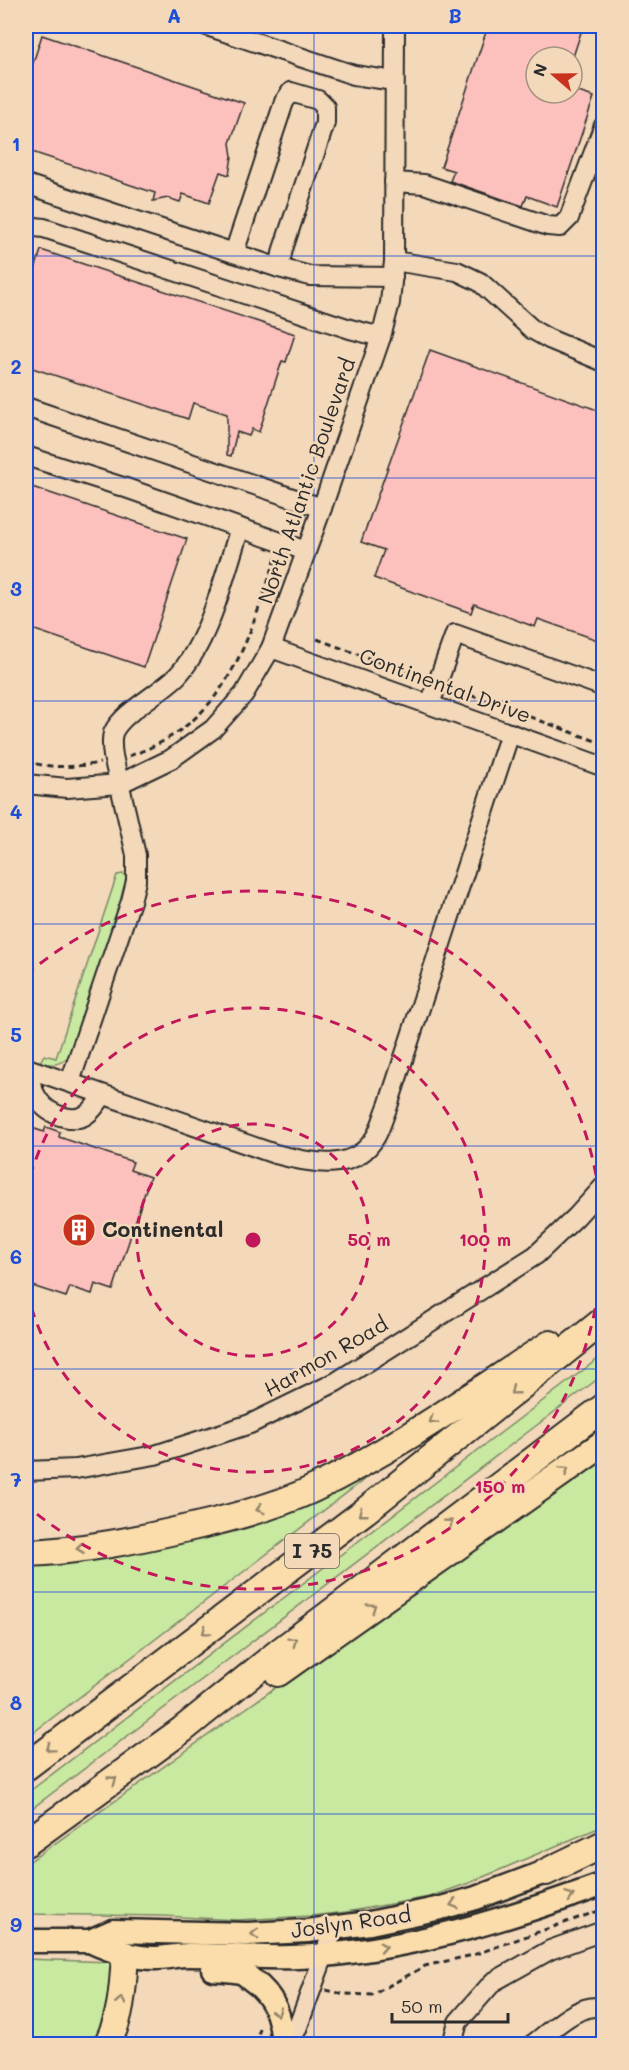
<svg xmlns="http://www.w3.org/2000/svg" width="629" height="2070" font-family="Mali,sans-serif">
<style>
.green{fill:#c9e8a0;stroke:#7a8a66;stroke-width:1.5}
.building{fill:#fcc0bd;stroke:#2b2b2b;stroke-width:1.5}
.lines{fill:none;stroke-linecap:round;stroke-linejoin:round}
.minor-casing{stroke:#2b2b2b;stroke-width:22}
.major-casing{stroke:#2b2b2b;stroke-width:27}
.highway-casing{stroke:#2b2b2b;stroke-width:30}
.path{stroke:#2b2b2b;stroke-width:3;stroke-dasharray:6 4.5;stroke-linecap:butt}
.minor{stroke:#f3d8ba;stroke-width:18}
.major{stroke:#fbddab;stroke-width:22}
.highway{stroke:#fbddab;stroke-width:26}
.oneway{stroke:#93846b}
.grid{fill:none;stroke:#1d4ed8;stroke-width:1.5;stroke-opacity:0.55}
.ring{fill:none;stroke:#c2185b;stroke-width:3;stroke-dasharray:10 8}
.labels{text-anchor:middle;stroke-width:5;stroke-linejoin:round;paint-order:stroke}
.shield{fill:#f3d8ba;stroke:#675f56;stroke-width:1.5}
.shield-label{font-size:20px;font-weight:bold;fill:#2b2b2b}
.street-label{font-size:21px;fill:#2b2b2b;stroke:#f3d8ba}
.poi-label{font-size:21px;font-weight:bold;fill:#2b2b2b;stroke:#f3d8ba;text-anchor:start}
.centre{fill:#c2185b;stroke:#f3d8ba;stroke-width:3}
.ring-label{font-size:18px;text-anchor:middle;font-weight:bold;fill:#c2185b;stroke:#f3d8ba;stroke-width:5;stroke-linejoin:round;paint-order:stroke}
.neatline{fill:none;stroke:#1d4ed8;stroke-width:2}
.grid-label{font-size:20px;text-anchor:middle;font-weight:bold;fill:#1d4ed8}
</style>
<rect width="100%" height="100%" fill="#f3d8ba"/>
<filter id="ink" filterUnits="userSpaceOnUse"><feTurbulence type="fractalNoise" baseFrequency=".0167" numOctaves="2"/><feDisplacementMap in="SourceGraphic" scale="12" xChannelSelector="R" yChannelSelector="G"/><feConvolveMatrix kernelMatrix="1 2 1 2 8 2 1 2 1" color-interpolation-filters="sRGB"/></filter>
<g filter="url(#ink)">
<g class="green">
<path d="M123,874l6,5 -60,177c-9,9 -17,10 -29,6l4,-7 12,3 61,-183z"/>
<path d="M603,1355v20l-577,438v-19z"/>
<path d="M603,1456v370l-134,57 -40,14 -83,15 -36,4 -73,4 -74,-4 -137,-2v-50z"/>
<path d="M372,1469l2,3 -348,266v-175z"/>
<path d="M26,1959l84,3 3,3c-1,31 -5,51 -18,79h-69z"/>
</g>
<g class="building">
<path d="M488,26h95l-10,31h-37v36h36v-3l22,7 -37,110 -30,-11 -4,10 -73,-25 4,-10 -13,-4z"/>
<path d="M42,35l202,68 -14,40 2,13 -3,19 -9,-3 -11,31 -26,-9 -3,8 -12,-4 -15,3 2,-8 -129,-43v-65z"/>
<path d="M41,250l254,84 -9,28 -4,-1 -23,71 -7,-3 -3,7 -12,-4 -6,24 -4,-1v-41l-34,-11 -5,16 -162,-53v-67z"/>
<path d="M430,350l173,62v230l-65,-23 -3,8 -61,-23 -3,9 -97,-35 10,-28 -23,-8z"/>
<path d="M26,485l161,54 -43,128 -118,-40z"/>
<path d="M26,1126l18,6 2,-5 14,5 -1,5 74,25 -3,8 20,7 -37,113 -18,-6 -3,10 -22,-7 -4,10 -40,-13z"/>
</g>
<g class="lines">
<g class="minor-casing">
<g id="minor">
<path d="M207,26l147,49 40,6"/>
<path d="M394,182l30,2 124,42 12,1 9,-9 35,-93"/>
<path d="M26,184l253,84 31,8 83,1"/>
<path d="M26,226l18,2 306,101 31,8"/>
<path d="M234,253l50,-151 7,-10 27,8 7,7v16l-42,126 -4,19"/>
<path d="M394,261l63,10 23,11 53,48 16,9 55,23"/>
<path d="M26,407l296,101"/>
<path d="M26,456l97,31 183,64"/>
<path d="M271,648l333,119"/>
<path d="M430,704l25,-70 149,53"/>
<path d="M26,784l41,4 52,-4 52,-25 42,-30 31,-35 27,-46 51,-140 59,-171 9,-34 4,-42 1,-235"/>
<path d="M70,1082l61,-181 5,-20v-26l-23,-99c-1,-7 -2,-16 0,-23 8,-20 49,-41 65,-58 32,-35 47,-102 62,-147"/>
<path d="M103,1096c-5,5 -10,15 -16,18 -6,5 -15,5 -23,3 -25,-6 -32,-25 -37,-49l248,86c35,8 79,21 101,-18 5,-9 8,-21 12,-30l122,-373"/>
<path d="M26,1471l50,-2 79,-14 95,-31 86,-42 200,-127 40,-38 28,-31"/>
<path d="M289,2044l8,-15 37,-101"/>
<path d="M452,2044l6,-22 35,-40 57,-32 50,-18"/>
<path d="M533,2044c18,-13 46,-43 71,-36"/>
</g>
</g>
<g class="major-casing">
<g id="major">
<path d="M26,1941h64l23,-10 134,3 60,-3 63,-8 71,-15 35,-10 85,-32"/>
<path d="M90,1941c21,10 42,17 66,17 11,0 21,-3 32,-3 46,0 91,5 137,0 97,-9 188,-38 279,-71"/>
<path d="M213,1969c9,1 19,1 28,3 4,2 8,5 11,8 23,16 29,38 31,64"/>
</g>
</g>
<g class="highway-casing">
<g id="highway">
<path d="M26,1553c56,-2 111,-13 166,-26 40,-9 83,-20 121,-38 83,-40 160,-95 237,-145"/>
<path d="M278,1673l326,-230"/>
<path d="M26,1767l339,-256 239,-191"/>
<path d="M26,1843l156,-113 97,-78 325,-245"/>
<path d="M546,1872l58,-28"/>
<path d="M107,2044c15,-27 16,-59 18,-89"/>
</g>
</g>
<g class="path">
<path d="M317,639l105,39"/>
<path d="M451,688l153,56"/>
<path d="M129,756c98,-33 117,-111 147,-198"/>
<path d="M26,761c23,8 49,6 74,2"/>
<path d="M326,1990l17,4 29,1 53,-29 48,-11 131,-46"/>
<path d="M254,2044l7,-17"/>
</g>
<use href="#minor" class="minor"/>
<use href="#major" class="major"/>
<use href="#highway" class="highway"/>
</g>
<defs><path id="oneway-chevron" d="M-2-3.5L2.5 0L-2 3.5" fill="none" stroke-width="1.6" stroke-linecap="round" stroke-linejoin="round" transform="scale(1.5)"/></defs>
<g class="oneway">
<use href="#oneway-chevron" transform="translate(514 1391) rotate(141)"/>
<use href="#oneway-chevron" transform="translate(433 1420) rotate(147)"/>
<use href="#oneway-chevron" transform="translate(565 1470) rotate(-35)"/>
<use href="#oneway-chevron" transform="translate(260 1509) rotate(163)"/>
<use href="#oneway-chevron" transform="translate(362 1513) rotate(142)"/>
<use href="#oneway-chevron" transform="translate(449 1523) rotate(-37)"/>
<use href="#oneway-chevron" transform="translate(80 1548) rotate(173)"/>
<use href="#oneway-chevron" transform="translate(372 1607) rotate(-35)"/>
<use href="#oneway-chevron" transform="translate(206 1631) rotate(143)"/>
<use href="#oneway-chevron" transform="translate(293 1641) rotate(-37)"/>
<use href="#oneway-chevron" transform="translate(50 1748) rotate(143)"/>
<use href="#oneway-chevron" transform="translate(113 1780) rotate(-36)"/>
<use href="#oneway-chevron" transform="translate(570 1896) rotate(-19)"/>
<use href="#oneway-chevron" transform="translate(454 1904) rotate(163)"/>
<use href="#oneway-chevron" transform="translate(255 1934) rotate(178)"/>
<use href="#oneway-chevron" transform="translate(383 1947) rotate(-9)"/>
<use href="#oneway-chevron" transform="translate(121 2001) rotate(-79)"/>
<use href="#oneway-chevron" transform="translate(277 2012) rotate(70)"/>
</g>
</g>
<path class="grid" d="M314,26v2018M26,256h578M26,478h578M26,701h578M26,924h578M26,1146h578M26,1369h578M26,1592h578M26,1814h578"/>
<g class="ring">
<circle cx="253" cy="1240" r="116"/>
<path d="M26 1194A232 232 0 1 1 26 1286"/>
<path d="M26 975A349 349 0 1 1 26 1505"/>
</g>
<defs>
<g id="building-disc" transform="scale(1.725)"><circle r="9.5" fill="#c8321e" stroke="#f3d8ba"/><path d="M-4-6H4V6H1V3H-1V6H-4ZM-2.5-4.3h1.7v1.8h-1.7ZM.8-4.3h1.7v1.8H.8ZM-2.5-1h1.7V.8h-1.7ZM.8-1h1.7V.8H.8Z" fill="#fff"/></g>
</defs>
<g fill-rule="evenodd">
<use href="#building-disc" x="79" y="1230"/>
</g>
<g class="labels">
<rect class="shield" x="285" y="1534" width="54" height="34" rx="4.5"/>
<g class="shield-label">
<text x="312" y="1558">I 75</text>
</g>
<g class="street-label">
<text transform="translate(307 481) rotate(-71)" y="7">North Atlantic Boulevard</text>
<text transform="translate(445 686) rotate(20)" y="7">Continental Drive</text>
<text transform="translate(326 1357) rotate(-30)" y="7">Harmon Road</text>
<text transform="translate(351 1923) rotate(-8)" y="7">Joslyn Road</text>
</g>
<g class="poi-label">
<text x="102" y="1237">Continental</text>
</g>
</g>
<circle cx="253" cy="1240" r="9" class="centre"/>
<g class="ring-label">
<text x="369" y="1246">50 m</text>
<text x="485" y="1246">100 m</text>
<text x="500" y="1493">150 m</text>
</g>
<rect width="629" height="2070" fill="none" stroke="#f3d8ba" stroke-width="66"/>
<g transform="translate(554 75) rotate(290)"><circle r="28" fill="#f3d8ba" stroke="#a39381" stroke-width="1.5"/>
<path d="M0-4.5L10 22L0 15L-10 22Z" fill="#c8321e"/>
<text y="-9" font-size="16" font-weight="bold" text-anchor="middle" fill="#2b2b2b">N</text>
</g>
<path d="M392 2013v9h116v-9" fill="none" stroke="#2b2b2b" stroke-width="3"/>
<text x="401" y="2013" font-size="18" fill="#2b2b2b" stroke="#f3d8ba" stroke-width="4.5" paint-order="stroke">50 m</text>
<rect x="33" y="33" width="563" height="2004" class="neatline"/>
<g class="grid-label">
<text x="174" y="23">A</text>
<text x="455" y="23">B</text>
<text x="16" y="151">1</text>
<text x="16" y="374">2</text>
<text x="16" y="596">3</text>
<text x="16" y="819">4</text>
<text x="16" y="1042">5</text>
<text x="16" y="1264">6</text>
<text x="16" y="1487">7</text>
<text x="16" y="1710">8</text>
<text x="16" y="1932">9</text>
</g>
</svg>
